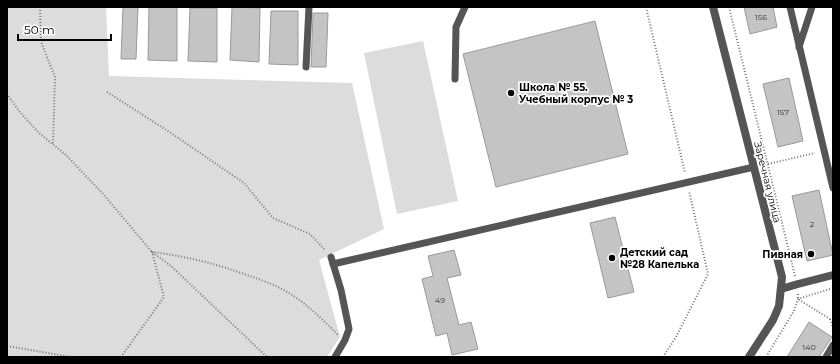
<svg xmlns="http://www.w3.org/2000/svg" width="840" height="364" font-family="Montserrat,sans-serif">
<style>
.green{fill:#dcdcdc}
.building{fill:#c4c4c4;stroke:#999}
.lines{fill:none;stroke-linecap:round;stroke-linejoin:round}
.path{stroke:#777;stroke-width:2;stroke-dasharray:1 2;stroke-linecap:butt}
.service{stroke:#555;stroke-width:7}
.minor{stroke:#555;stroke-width:8}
.tertiary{stroke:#555;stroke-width:8}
.poi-dot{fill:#000;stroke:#fff;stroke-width:1.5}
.labels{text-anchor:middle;stroke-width:3.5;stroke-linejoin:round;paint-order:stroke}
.number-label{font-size:8px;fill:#313131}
.poi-label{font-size:10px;font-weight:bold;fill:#000;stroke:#fff;text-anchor:start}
.street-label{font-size:10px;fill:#000;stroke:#fff}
</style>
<rect width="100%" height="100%" fill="#fff"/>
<g class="green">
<path d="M7,7h99l3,69 243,7 32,146 -65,31 21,77 -13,20h-320z"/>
<path d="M423,41l35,160 -61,13 -33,-161z"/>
</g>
<g class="building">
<path d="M123,7h15l-2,52h-15z"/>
<path d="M149,7h28v54l-29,-1z"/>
<path d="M232,7l28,1 -1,54 -29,-2z"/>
<path d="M744,7h29l4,20 -27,7z"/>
<path d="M190,8h27v54l-29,-1z"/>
<path d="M271,11h27v54l-29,-1z"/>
<path d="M313,13h15l-2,54h-15z"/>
<path d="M595,21l33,133 -132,33 -33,-133z"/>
<path d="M789,78l14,63 -25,6 -15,-63z"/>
<path d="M819,190l14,65 -26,6 -15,-65z"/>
<path d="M615,217l19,75 -26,6 -18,-75z"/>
<path d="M454,250l7,25 -14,3 12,47 12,-3 7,27 -26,6 -5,-22 -11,3 -14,-57 11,-3 -5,-20z"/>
<path d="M809,322l23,15 -13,20h-32z"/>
</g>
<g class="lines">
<g class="path">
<path d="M40,7l1,35 14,35 -2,67"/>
<path d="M646,7l39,166"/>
<path d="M729,7l66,269"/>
<path d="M107,92l64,41 73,50 29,35 37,16 15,16"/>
<path d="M7,94l12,17 20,22 27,22 38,40 48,57 19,14 96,91"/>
<path d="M768,164l47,-11"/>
<path d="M798,294v5l32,20 3,-1"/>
<path d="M830,319l3,8"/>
<path d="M7,346l64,11"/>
<path d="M121,357l43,-60 -12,-45c32,4 62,11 92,22 17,6 33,11 48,21 16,10 32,26 46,40"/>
<path d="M663,357l13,-20 32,-63 -19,-83"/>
<path d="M766,357l28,-46 4,-12 35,-11"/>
</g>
<g class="service">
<path d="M790,7l43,181"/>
<path d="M799,47l13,-40"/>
<path d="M306,67l3,-60"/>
<path d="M455,79l1,-52 9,-20"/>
<path d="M331,257l10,33 8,39 -4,11 -10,17"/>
<path d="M333,264l421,-97"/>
<path d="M826,357l7,-12"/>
</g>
<path class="minor" d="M781,289l17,-5 35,-9"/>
<path class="tertiary" d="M713,7l69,270 -3,29 -6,14 -24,37"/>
</g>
<g class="poi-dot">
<circle cx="511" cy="93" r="4"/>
<circle cx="811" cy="254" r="4"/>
<circle cx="612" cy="258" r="4"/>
</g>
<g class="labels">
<g class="number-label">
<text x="761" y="20">156</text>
<text x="783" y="115">157</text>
<text x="812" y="227">2</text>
<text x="440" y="303">49</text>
<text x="809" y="350">140</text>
</g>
<g class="poi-label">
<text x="519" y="91">Школа № 55.<tspan x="519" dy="12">Учебный корпус № 3</tspan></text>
<text x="620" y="256">Детский сад<tspan x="620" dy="12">№28 Капелька</tspan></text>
<text x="803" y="258" text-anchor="end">Пивная</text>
</g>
<g class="street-label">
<text transform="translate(768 182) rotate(76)" y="4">Заречная улица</text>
</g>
</g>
<rect width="840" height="364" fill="none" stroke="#000000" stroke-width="16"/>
<path d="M18 34v6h93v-6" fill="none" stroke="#000000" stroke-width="2"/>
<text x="24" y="34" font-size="12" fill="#000000" stroke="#ffffff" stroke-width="3" paint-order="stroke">50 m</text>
</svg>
